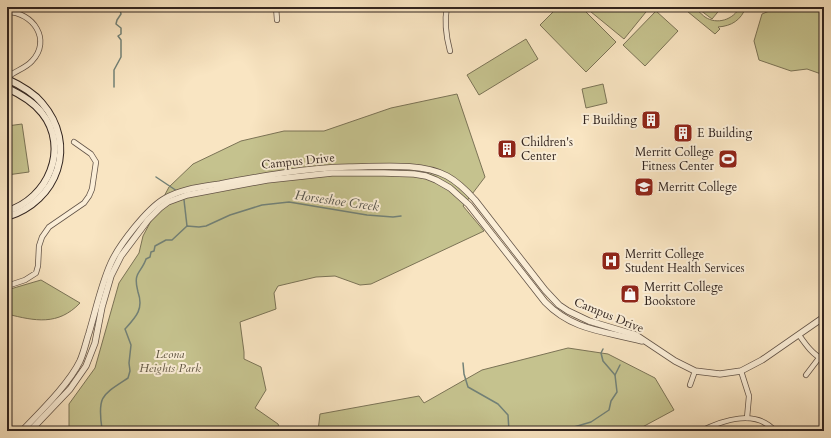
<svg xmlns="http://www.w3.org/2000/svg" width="831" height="438" font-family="Cardo,serif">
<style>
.green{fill:#c5c28e;stroke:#7b7356}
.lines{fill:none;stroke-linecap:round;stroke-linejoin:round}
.stream{stroke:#728177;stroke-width:1.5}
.minor-casing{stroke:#635448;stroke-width:6}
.tertiary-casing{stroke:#635448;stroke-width:7}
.secondary-casing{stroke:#31241f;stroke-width:8}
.minor{stroke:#fbeed7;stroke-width:4.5}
.tertiary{stroke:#fbeed7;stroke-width:5.5}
.secondary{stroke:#fbeed7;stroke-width:6}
.labels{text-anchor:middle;stroke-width:4;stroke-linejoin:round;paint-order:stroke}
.poi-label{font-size:12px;fill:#31241f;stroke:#fbeed7;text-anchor:start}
.street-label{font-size:12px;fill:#31241f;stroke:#fbeed7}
.park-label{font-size:12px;font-style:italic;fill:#5d5340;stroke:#fbeed7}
.water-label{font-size:13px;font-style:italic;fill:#52524b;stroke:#fbeed7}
</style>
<rect width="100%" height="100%" fill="#f9e5c2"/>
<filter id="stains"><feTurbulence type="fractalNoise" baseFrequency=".005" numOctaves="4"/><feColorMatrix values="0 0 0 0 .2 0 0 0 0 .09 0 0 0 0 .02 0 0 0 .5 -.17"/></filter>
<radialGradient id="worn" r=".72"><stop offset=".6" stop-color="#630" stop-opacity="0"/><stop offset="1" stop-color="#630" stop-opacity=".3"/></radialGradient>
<g class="green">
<path d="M558,7h23l35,35 -30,30 -46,-47z"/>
<path d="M585,7h65l-26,32z"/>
<path d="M682,7c3,0 8,-1 10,0 4,1 9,7 13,10 12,8 28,3 35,-10h6c-5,13 -14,19 -28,20l2,2 -5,5z"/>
<path d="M696,7h26l-10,12z"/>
<path d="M779,7h45v68l-17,-6 -16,2 -32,-11 -5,-19 8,-27z"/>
<path d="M656,11l22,20 -33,35 -22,-21z"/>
<path d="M526,39l12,20 -59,36 -12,-20z"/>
<path d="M603,84l4,19 -21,5 -4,-19z"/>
<path d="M457,94l28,83 -22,29 21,25 -113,53 -11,1 -25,-9 -19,1 -38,9 -4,7 2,16 -36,13 4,30v7l17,8 5,23 -11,18 23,16 3,7h-212v-27l26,-36 24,-85 20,-30 4,-17 26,-49 24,-23 48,-23 43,-10h40l67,-23z"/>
<path d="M22,124l7,48 -22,3v-49z"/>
<path d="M41,280l39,23c-22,23 -45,18 -73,11v-24z"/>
<path d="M568,348l40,6 47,24 19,32 -39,21h-317l2,-17 99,-18 5,7 58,-33z"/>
</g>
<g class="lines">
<g class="stream">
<path d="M114,87v-17l7,-13v-17l-3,-4 3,-2v-6l-5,-4 1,-4 4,-6 -1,-4 2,-3"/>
<path d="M156,177l21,14"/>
<path d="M184,200l3,26"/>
<path d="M603,349l-2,4 2,8 12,14"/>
<path d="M463,363l1,11 4,13 30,17 10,11 1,16"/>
<path d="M104,431l-2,-2c-5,-33 0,-34 26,-51l2,-7 -1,-8 2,-18 -6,-16c11,-12 19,-20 13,-37 -1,-5 -3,-11 -1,-16 1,-4 7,-10 9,-17l4,-2 1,-5 3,-1 1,-5 11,-6h6l15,-14 12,1 7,-1 24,-11 32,-10 27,-3 78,13 26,2 8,-1"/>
<path d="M571,431l3,-4 17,-5 18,-12 2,-9 6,-9 -2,-17 5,-10"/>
</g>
<g class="minor-casing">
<g id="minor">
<path d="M276,7l1,13"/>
<path d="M447,7c-3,15 -1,29 3,44"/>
<path d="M7,12c26,0 45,28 25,49 -7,8 -18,10 -25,17"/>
<path d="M7,286l18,-6 11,-7 2,-7 1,-20 3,-9 7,-10 35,-24 5,-7 3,-7 4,-27 -5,-8 -17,-12"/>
<path d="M799,335c7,10 14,20 25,25"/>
<path d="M741,371l8,25 -2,22"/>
<path d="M806,375l13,-17"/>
<path d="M690,385l5,-14"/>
<path d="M701,431c22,-11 55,-22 74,0"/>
</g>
</g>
<g class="tertiary-casing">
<g id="tertiary">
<path d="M22,431c18,-19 47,-47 58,-70 4,-9 6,-19 9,-28 7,-23 12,-48 22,-70 8,-18 36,-54 53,-64 17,-10 37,-12 56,-15 42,-8 85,-16 129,-17 29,0 72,-5 98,9 11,6 19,14 28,24l70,90 14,15 9,6 21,10 47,14 39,26 20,10 25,3 21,-3 21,-11 62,-43"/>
<path d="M30,431l40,-42 16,-23 9,-23 7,-36 9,-31 10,-20 27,-36 12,-12 8,-6 19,-7 80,-15 65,-7h52l30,1 12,2 10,4 14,8 19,17 76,97c28,29 60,29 97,39"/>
</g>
</g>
<g class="secondary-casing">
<g id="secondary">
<path d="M7,79c13,6 26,13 35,24 36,42 16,98 -35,114"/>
<path d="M7,88c13,6 26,13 35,25 28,35 6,86 -35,98"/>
</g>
</g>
<use href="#minor" class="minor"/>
<use href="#tertiary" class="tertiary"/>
<use href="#secondary" class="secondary"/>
</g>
<defs>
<g id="building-square" transform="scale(1)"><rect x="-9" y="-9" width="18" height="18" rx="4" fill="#8f2418" stroke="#fbeed7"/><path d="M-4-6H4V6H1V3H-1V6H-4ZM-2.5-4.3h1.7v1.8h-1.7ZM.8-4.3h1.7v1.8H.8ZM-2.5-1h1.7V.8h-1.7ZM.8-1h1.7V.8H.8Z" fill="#fff"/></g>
<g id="stadium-square" transform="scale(1)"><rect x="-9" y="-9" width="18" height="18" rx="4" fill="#8f2418" stroke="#fbeed7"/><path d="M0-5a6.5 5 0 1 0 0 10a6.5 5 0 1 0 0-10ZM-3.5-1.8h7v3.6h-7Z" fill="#fff"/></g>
<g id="university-square" transform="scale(1)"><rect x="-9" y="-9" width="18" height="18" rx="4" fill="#8f2418" stroke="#fbeed7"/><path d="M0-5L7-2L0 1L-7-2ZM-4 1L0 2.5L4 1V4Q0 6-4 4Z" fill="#fff"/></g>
<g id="hospital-square" transform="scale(1)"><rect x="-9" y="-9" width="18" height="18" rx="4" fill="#8f2418" stroke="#fbeed7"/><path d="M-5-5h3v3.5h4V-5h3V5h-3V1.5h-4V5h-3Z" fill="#fff"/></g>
<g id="shop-square" transform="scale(1)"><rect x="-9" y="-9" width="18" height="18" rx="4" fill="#8f2418" stroke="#fbeed7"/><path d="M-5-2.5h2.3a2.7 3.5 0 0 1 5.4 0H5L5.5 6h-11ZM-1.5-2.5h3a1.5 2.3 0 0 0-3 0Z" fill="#fff"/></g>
</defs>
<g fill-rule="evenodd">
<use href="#building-square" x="651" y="120"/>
<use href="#building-square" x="683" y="133"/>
<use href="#building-square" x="507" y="149"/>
<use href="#stadium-square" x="728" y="159"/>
<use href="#university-square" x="644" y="187"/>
<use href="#hospital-square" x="611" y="261"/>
<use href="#shop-square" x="630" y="294"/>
</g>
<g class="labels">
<g class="poi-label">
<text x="637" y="124" text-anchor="end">F Building</text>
<text x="697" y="137">E Building</text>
<text x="521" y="146">Children's<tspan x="521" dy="14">Center</tspan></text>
<text x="714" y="156" text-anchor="end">Merritt College<tspan x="714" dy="14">Fitness Center</tspan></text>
<text x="658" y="191">Merritt College</text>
<text x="625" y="258">Merritt College<tspan x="625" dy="14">Student Health Services</tspan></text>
<text x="644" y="291">Merritt College<tspan x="644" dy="14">Bookstore</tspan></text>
</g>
<g class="street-label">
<text transform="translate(298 161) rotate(-6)" y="4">Campus Drive</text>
<text transform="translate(609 315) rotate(22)" y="4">Campus Drive</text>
</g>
<g class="park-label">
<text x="170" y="358">Leona<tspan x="170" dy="14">Heights Park</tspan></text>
</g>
<g class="water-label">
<text transform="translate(337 200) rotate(8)" y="5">Horseshoe Creek</text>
</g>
</g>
<rect width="831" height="438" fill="none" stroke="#f9e5c2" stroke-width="24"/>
<rect x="8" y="8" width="815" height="422" fill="none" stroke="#31241f" stroke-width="2"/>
<rect x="12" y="12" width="807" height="414" fill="none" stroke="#31241f"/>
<rect width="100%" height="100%" filter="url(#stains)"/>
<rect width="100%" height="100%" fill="url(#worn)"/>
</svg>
